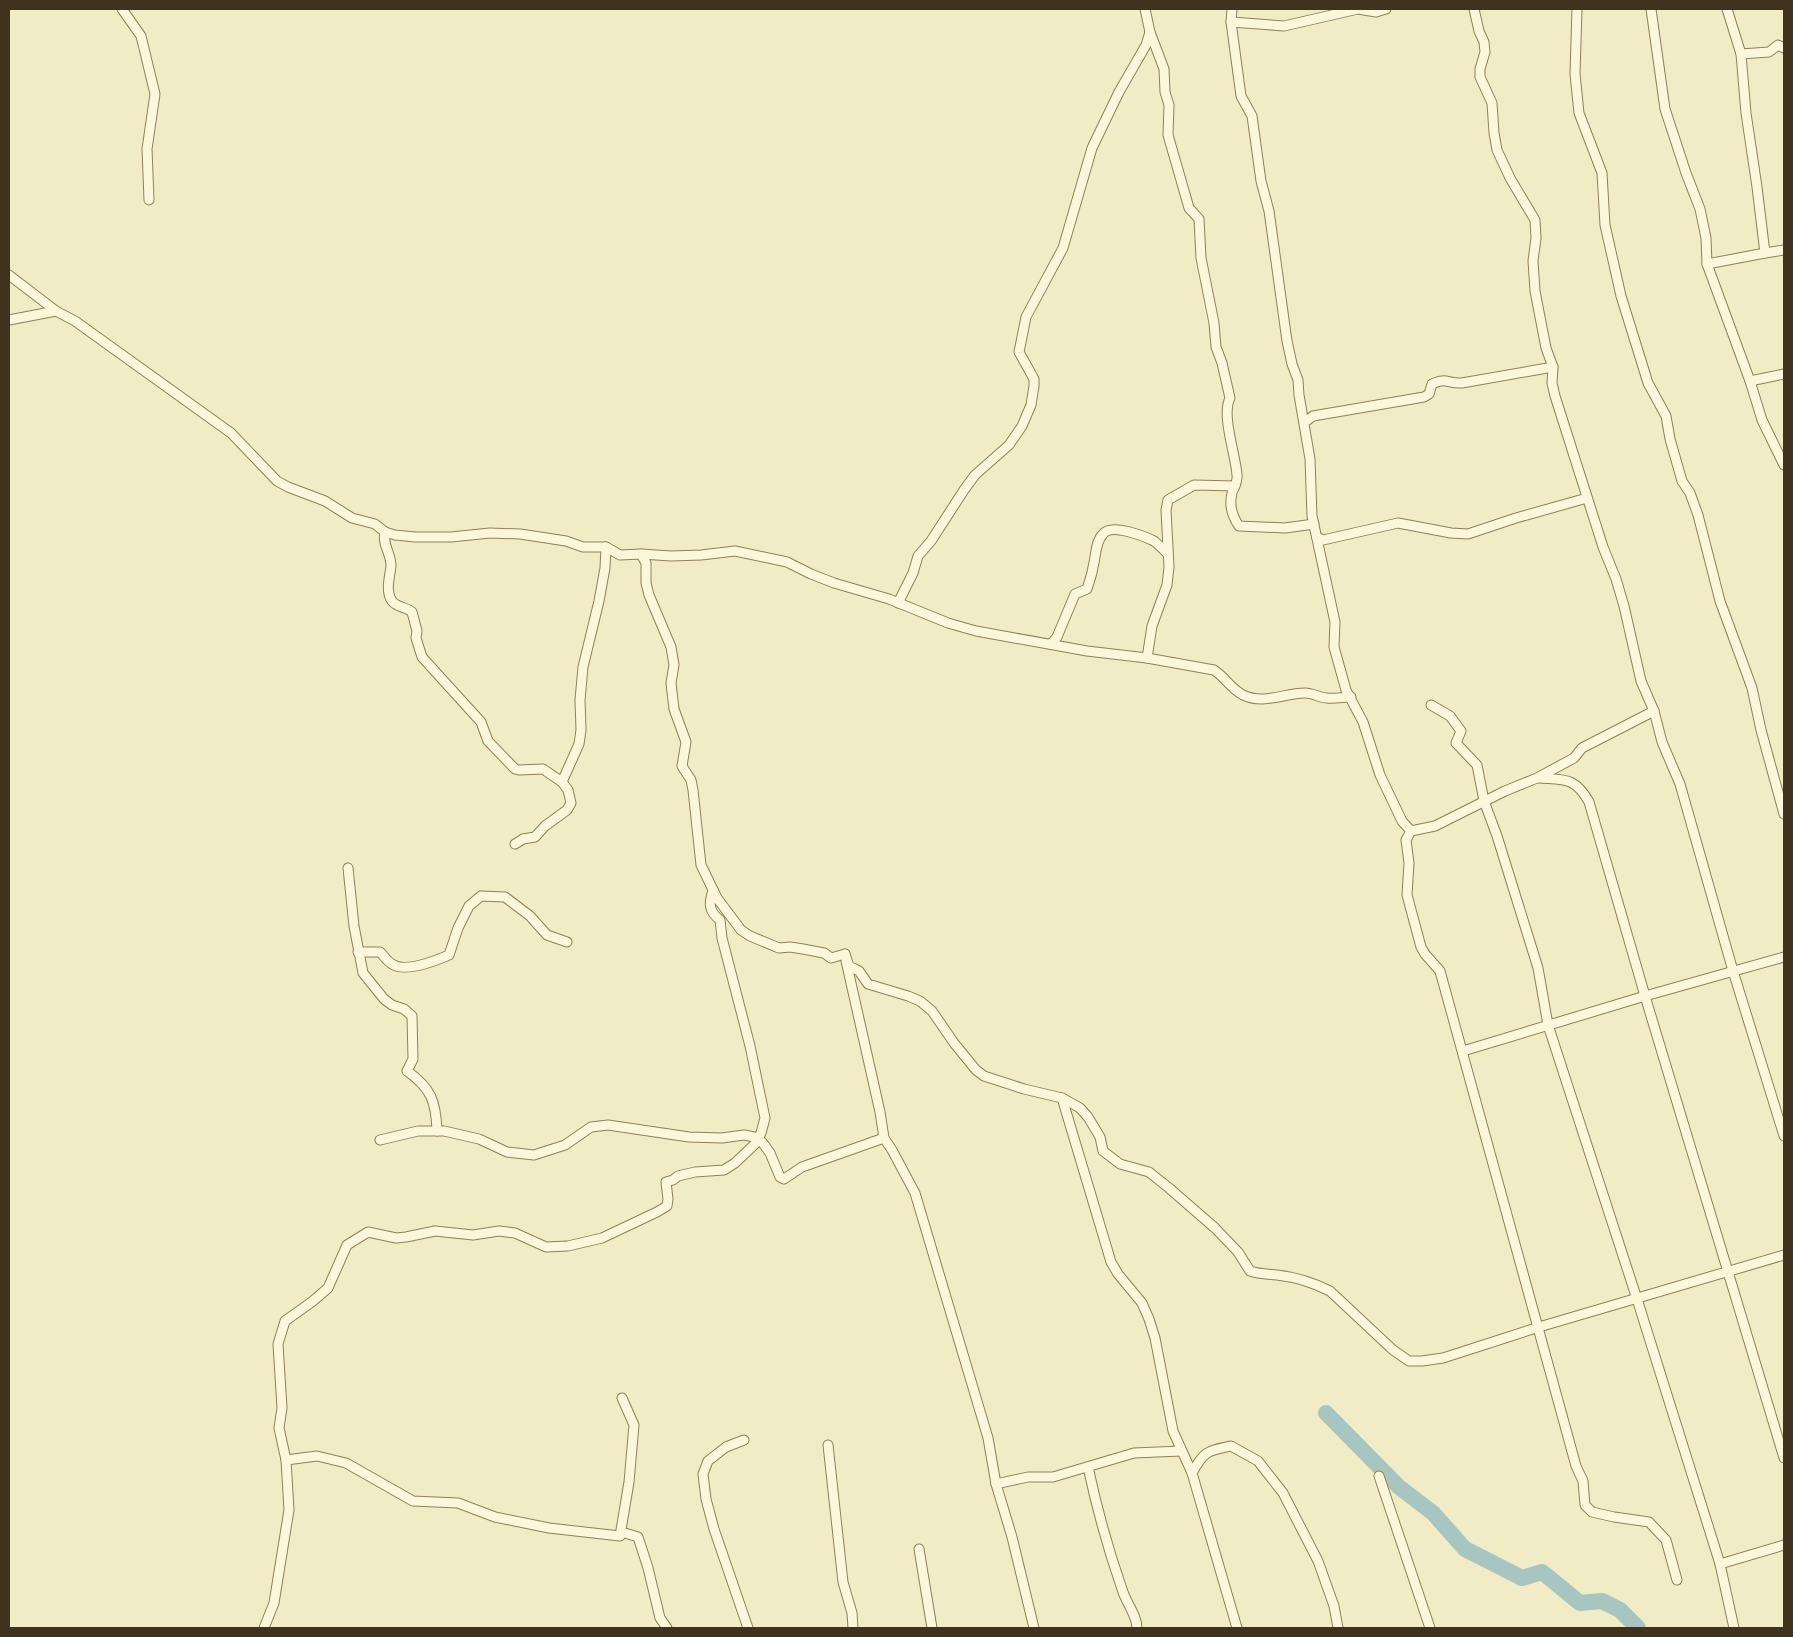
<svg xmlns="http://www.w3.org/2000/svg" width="1793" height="1637" font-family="Literata,serif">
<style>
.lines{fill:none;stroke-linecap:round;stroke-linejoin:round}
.river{stroke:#a7c6c1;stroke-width:16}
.street-casing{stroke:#907f59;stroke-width:11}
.street{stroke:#fcf7da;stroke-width:9}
</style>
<rect width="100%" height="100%" fill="#f2ecc6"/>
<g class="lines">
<path class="river" d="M1326,1413l73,74 34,26 32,36 57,29 20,-6 38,31 22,-2 18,9 18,18"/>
<g class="street-casing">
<g id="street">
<path d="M122,9l19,27 14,58 -8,55 2,51"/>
<path d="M1232,9l-1,13 10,74 11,20 9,65 8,30 18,130 5,23 6,16 1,15 11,64 2,57 23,106 -1,25 12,43 17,32 17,53 22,46 9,10"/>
<path d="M1474,9l5,22 5,11 1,10 -5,17v8l12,26 2,30 3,17 13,28 25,42 1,18 -3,23 2,30 11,57 7,19 -1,16 3,13 48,151 13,32 8,27 17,75 13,30 8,31 18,42 53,187 51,165"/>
<path d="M1577,9l-2,65 4,39 23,60 3,52 16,71 27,87 18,33 4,23 12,42 8,12 8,22 22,86 32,87 9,42 23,84"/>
<path d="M1651,9l14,100 21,64 14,36 6,29 1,26 43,117 12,39 22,45"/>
<path d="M1727,9l14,45 5,59 11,74 8,66"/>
<path d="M1231,22l53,4 74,-17 18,3 10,-3"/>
<path d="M1150,32l14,37 1,23 4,13 -1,30 21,73 10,11 2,39 13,65 2,24 6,16 8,35c-9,17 6,58 7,77 1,6 -3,12 -5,18 -3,12 0,23 7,33l46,2 29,-4"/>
<path d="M1741,54l28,-2 9,-7 6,3"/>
<path d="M1707,264l58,-11 19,-3"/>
<path d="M9,275l47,36 19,10 156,112 46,48 11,6 37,14 27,17 23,6 10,8 10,3 20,2h36l39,-4 30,1 46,7 17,6h23l14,8 21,-1 30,2 30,-1 34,-4 52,11 24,12 23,9 55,16 59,24 28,8 111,20 60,7 67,12c11,7 16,18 29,25 21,10 41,-2 62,-2 8,0 15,5 22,5 8,1 16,-1 24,-1"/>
<path d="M9,320l47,-9"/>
<path d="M1750,381l34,-7"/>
<path d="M1305,422l8,-6 111,-19 5,-3 3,-10c15,-7 16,0 30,-1l91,-16"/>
<path d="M385,532c-3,14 6,20 6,34 -1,10 -6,25 1,35 4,6 14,6 20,11l5,19 -1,7 6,19 59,65 7,19 27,28 4,1 24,-1 19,13 6,8 3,13 -4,7 -22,16 -10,11 -12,2 -8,5"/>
<path d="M1317,537l6,3 75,-17 53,10 17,1 48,-16 71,-20"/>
<path d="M641,554l5,9v20l3,12 22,52 3,18 -3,18 3,26 12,33 -4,24 9,14 2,10 8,75 16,33 24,32 9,6 29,12 11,-1 13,2 21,4 7,5 14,-4"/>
<path d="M898,603l15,-30 5,-17 13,-15 33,-51 11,-15 34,-30 13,-19 9,-21 3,-19v-7l-15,-27 7,-35 37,-69 29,-100 27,-56 27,-47 4,-13 -5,-23"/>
<path d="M1051,644l6,-7 18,-43 12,-5c2,-7 5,-14 6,-22 3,-10 2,-25 10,-33 8,-11 41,2 51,7 5,4 10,9 14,13"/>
<path d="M1147,658l5,-32 15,-41 2,-18 -3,-57 2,-10 26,-15 41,1"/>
<path d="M1431,705l19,11 11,15 -5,12 21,22 7,36 13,35 41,132 10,57 89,274 83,265 14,64"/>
<path d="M1654,711l-72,37 -8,10 -37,20 -32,13 -70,35 -24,5 -5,9 3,23 -2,32 14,52 4,7 15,17 136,495 7,15 2,24 7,7 22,5 35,5 17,18 11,40"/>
<path d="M1539,778c26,2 36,-1 50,24l56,194 139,462"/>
<path d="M562,782l17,-38 2,-14 -1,-30 3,-33 16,-66 6,-33 1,-21"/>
<path d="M348,868l6,58 9,47 21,26 8,6 12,4 8,7 1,43 -6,12c24,17 29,30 30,60"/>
<path d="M358,952h22c4,4 7,9 12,12 13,9 43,-3 57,-9l9,-27 11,-22 12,-10 24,1 25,19 17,19 20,7"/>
<path d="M845,954l4,12 10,5 9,13 40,12 12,5 12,10 22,32 22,27 8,6 40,13 38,9 18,10 8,9 12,20 3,14 17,13 29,8 20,16 46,40 23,24 12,19c9,3 17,3 27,4 18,2 37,8 53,16l63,59 16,11h13l21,-3 96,-31 245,-72"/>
<path d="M846,961l34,151 4,26 8,12 23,43 73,245 8,46 16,53 22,91"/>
<path d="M1463,1051l182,-55 139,-39"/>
<path d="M1062,1098l49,164 7,12 24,29 7,16 6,19 18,93 19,42 45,155"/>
<path d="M380,1140l38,-9h26l35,8 28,13 27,3 31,-10 26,-18 17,-2 81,12 33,1 22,-3 10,2 8,5 8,11 10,24 4,2 18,-12 82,-29"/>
<path d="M744,1440l-18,7 -18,14 -5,13 3,25 8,30 34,99"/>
<path d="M828,1445l15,137 9,31 1,15"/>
<path d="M286,1460l31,-4 29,7 67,38 45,2 37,14 54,11 71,8 9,-54 5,-57 -12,-27"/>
<path d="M1088,1467c9,42 20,82 34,122 4,14 15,26 15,39"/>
<path d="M1192,1473c12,-22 15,-22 39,-27l27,15 25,32 35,68 16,45 4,22"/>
<path d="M1379,1476l51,152"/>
<path d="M996,1484l32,-7h25l81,-24 47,-2"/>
<path d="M620,1534l5,-1 13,4 10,31 12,50 7,10"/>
<path d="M919,1549l13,79"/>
<path d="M1720,1564l64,-19"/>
<path d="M264,1628l10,-25 15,-93 -3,-50 -7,-32 3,-20 -4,-64 7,-23 28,-20 15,-13 19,-43 21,-13 28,6 10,-1 29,-6 38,4 26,-4 16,2 31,14 22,-1 34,-8 55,-26 10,-6 1,-7 -2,-17 7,-2 5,-4 17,-4 29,-2 11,-7 20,-19 6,-11 4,-15 -15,-72 -28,-108 -2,-18c-12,-9 -11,-17 -7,-30"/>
</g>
</g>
<use href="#street" class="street"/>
</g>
<rect width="1793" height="1637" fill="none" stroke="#3f331e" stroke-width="20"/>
</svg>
